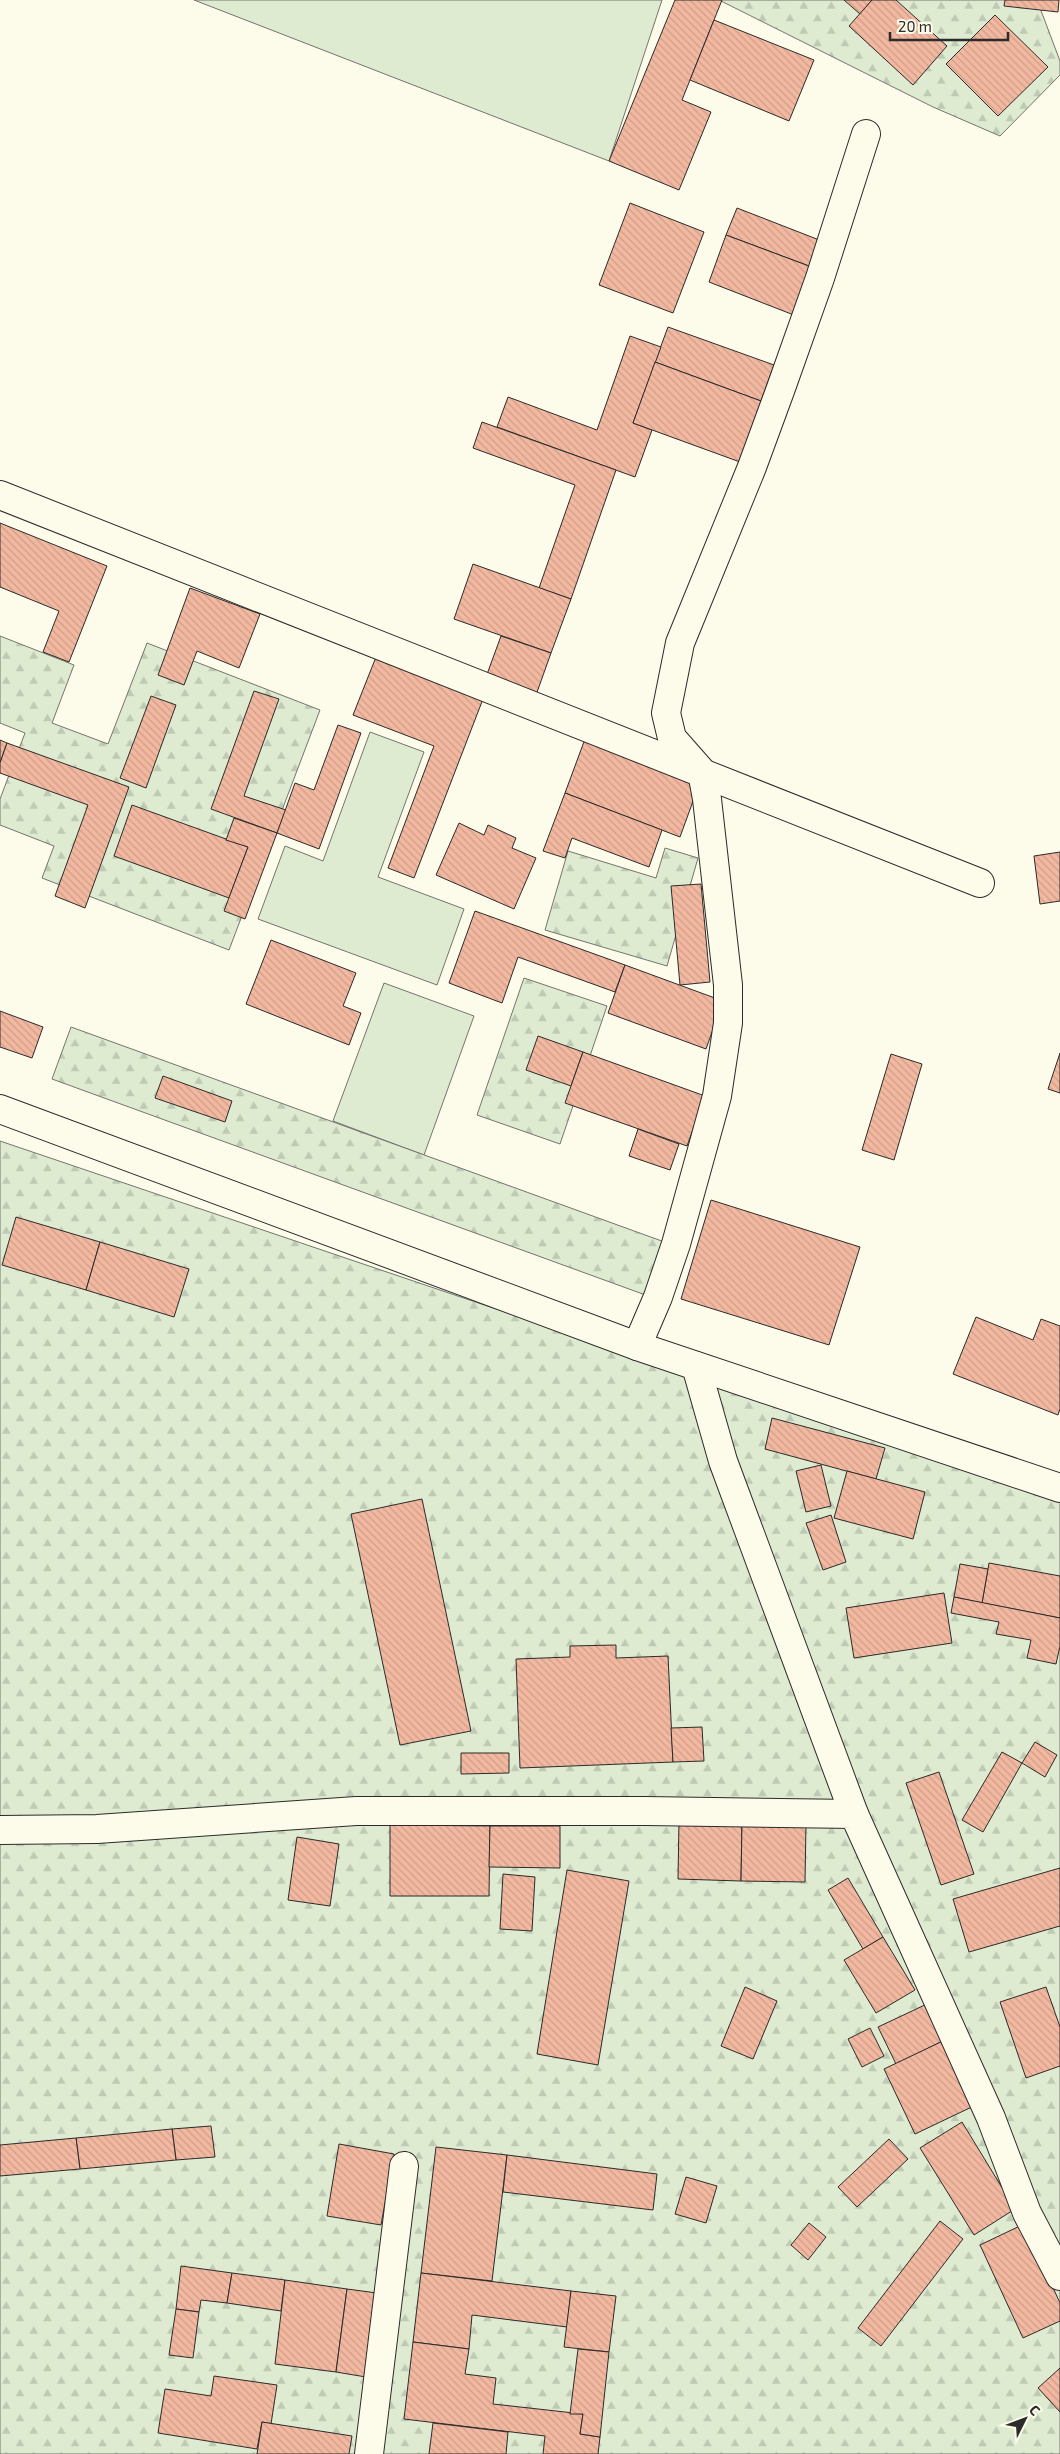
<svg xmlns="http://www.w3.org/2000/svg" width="1060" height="2454" font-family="'Exo 2',sans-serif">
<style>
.grass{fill:#deebd1;stroke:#74746e}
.forest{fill:url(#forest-firs);stroke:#74746e}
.building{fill:url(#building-back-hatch);stroke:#2b2b2b}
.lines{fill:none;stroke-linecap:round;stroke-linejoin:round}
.minor-casing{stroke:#2b2b2b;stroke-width:30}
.minor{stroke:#fdfbea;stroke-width:28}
</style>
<defs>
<pattern id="forest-firs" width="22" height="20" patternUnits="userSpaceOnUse" patternTransform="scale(1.25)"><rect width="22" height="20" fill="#deebd1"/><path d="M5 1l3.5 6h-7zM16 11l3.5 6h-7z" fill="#bfcab4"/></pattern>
<pattern id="building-back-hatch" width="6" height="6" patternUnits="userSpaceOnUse" patternTransform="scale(1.25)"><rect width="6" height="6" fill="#f2b8a0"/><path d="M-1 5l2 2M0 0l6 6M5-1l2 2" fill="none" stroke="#d09e8a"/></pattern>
</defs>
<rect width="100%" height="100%" fill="#fdfbea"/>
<g class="grass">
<path d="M194,0h468l-53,161z"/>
<path d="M370,732l54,20 -46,125 86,32 -27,76 -179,-66 27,-73 38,15z"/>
<path d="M384,983l90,33 -50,139 -91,-34z"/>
</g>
<g class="forest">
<path d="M719,0h318l23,61v14l-60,61 -67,-29z"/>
<path d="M0,636l74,29 -22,58 56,21 39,-101 173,67 -91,240 -187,-72 12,-32 -54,-21v-26l25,-66 -25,-10z"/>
<path d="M665,848l33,10 -31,108 -122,-36 23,-79 88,27z"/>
<path d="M524,978l83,28 -47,138 -83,-29z"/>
<path d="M71,1027l599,217 -19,53 -599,-218z"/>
<path d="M0,1141l1060,359v954h-1060z"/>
</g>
<g class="building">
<path d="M675,0h47l-40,100 29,12 -32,78 -70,-29z"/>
<path d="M844,0h28l-12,14z"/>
<path d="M872,0h24l51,46 -34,39 -64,-59z"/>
<path d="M1005,0h54l-1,12 -54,-6z"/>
<path d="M995,15l53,52 -50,49 -52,-52z"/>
<path d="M714,20l100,40 -25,61 -99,-41z"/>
<path d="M630,203l74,29 -31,81 -74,-28z"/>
<path d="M737,208l90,35 -10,26 -91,-34z"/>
<path d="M726,235l91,34 -18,48 -90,-35z"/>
<path d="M668,327l106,38 -13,36 -106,-39z"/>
<path d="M630,336l31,11 -28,76 19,7 -17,47 -138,-50 11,-30 89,33z"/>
<path d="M655,362l106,39 -21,61 -107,-39z"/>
<path d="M482,422l134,48 -45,129 -32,-11 36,-103 -102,-37z"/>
<path d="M0,523l107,43 -38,96 -26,-10 16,-41 -59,-24z"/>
<path d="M473,564l98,35 -20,54 -97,-34z"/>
<path d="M190,588l70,26 -21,54 -42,-17 -13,34 -26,-10z"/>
<path d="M501,636l50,17 -15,42 -50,-18z"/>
<path d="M376,657l107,42 -69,179 -26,-10 46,-122 -81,-31z"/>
<path d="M254,691l25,8 -35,97 42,14 -9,23 -66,-24z"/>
<path d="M151,696l25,9 -30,83 -26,-10z"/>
<path d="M338,725l23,8 -42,116 -42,-16 18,-50 19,7z"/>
<path d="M585,739l115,43 -20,55 -115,-44z"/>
<path d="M0,740l7,3 -7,20z"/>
<path d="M7,743l122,44 -44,121 -30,-12 33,-91 -88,-32v-10z"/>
<path d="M565,793l97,37 -13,37 -77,-29 -7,20 -22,-7z"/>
<path d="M132,805l116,42 -19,51 -115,-42z"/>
<path d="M234,818l43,15 -32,86 -21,-8 24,-64 -22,-7z"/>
<path d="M459,823l25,12 4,-10 28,13 -4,10 24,10 -22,51 -78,-34z"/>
<path d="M1060,852v49l-20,3 -6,-48z"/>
<path d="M701,884l9,98 -30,3 -9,-99z"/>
<path d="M475,911l150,54 -10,27 -97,-35 -16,46 -53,-20z"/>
<path d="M271,940l85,33 -13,33 18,7 -12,32 -103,-41z"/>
<path d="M625,965l98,36 -17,48 -98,-36z"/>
<path d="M0,1011l43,16 -11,31 -32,-11z"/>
<path d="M538,1036l45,16 -12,34 -45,-16z"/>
<path d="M583,1052l122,44 -18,50 -122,-43z"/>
<path d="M1060,1053v40l-12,-4z"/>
<path d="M891,1054l31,10 -28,96 -32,-10z"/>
<path d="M163,1076l69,25 -7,21 -70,-24z"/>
<path d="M638,1129l41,15 -9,26 -41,-14z"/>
<path d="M711,1200l149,47 -31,98 -148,-46z"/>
<path d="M16,1217l84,25 -14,48 -84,-25z"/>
<path d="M100,1242l89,27 -15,48 -88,-27z"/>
<path d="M976,1317l57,23 8,-21 19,7v83l-2,6 -105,-41z"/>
<path d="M772,1418l113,30 -9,31 -111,-30z"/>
<path d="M821,1465l10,41 -25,6 -10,-41z"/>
<path d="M847,1471l78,21 -12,47 -79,-21z"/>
<path d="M422,1499l49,232 -71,14 -49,-231z"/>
<path d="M831,1515l15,47 -23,8 -17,-47z"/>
<path d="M989,1563l71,13v42l-78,-15z"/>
<path d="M960,1564l28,5 -6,34 -28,-6z"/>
<path d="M944,1593l8,50 -98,15 -8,-50z"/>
<path d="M954,1597l106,21v28l-4,18 -29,-6 4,-18 -35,-6 3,-12 -48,-9z"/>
<path d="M616,1645v13l52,-2 5,106 -153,6 -4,-109 54,-2v-11z"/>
<path d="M702,1727l2,34 -31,1 -2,-34z"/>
<path d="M1035,1742l22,13 -12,22 -23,-14z"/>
<path d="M1002,1752l20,11 -39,69 -21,-12z"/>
<path d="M461,1753h48v20l-48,1z"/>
<path d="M939,1772l35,102 -33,11 -35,-102z"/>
<path d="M679,1820l63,1 -1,60 -63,-2z"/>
<path d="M742,1821l64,2 -1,59 -64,-1z"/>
<path d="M390,1825l100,1 -1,70h-99z"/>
<path d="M490,1826h70v42l-71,-1z"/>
<path d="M297,1837l42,7 -9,62 -42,-6z"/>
<path d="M1060,1868v58l-91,26 -16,-53z"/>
<path d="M567,1870l62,11 -31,184 -61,-11z"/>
<path d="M503,1874l32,3 -3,54 -32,-2z"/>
<path d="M848,1878l35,59 -20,12 -35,-59z"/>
<path d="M883,1937l32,53 -39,23 -32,-53z"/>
<path d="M745,1987l32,14 -24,58 -32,-13z"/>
<path d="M1046,1987l14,40v39l-34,12 -26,-76z"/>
<path d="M929,2003l18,36 -51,25 -18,-37z"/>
<path d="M870,2028l14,28 -22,11 -14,-28z"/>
<path d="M947,2039l31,65 -63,30 -31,-65z"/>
<path d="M962,2122l53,87 -41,26 -54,-87z"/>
<path d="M211,2126l4,31 -39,3 -4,-31z"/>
<path d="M172,2129l4,31 -96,9 -4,-31z"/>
<path d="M76,2138l4,31 -80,7v-31z"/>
<path d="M889,2139l19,20 -51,48 -19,-20z"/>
<path d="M339,2144l55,10 -13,71 -54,-9z"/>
<path d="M436,2147l71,8 -15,126 -71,-8z"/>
<path d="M507,2155l150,19 -4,36 -150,-18z"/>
<path d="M686,2177l31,9 -11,37 -31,-9z"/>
<path d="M940,2221l23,18 -82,107 -23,-18z"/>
<path d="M809,2223l17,14 -18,23 -17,-15z"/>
<path d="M1024,2224l36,79v18l-37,17 -43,-93z"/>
<path d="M181,2266l51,7 -5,30 -26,-3 -2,12 -23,-3z"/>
<path d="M232,2273l53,7 -4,31 -54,-8z"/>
<path d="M421,2273l150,18 -4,36 -95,-12 -3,34 -56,-7z"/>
<path d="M285,2280l62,9 -11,83 -61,-8z"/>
<path d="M347,2289l30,4 -11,84 -30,-5z"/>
<path d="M571,2291l45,5 -7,56 -45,-5z"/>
<path d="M176,2309l23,3 -6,46 -24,-3z"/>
<path d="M413,2342l56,7 -4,25 31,4 -3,26 90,10 -3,20 20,3 -2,17h-55l2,-18 -141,-17z"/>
<path d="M578,2349l31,3 -9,85 -20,-3 3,-20h-13z"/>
<path d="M1060,2368v44l-22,-24z"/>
<path d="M214,2376l63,9 -6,39 -9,-2 -5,27 -99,-16 7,-44 46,7z"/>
<path d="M262,2422l90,14 -3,18h-92z"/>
<path d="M433,2423l75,9 -2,22h-77z"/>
</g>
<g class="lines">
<g class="minor-casing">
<g id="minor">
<path d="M0,495l980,388"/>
<path d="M0,1109l637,237 423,142"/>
<path d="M637,1346l21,-49 18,-53 41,-148 11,-73v-38l-21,-186 -5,-27 -30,-34 -6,-25 14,-70 72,-176 29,-79 39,-110 46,-144"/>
<path d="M696,1366l27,95 131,353"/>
<path d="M0,1830l97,-1 259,-18h290l208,3 137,304 36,95 33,63"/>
<path d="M369,2454l35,-288"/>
</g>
</g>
<use href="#minor" class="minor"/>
</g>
<g transform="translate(1025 2419) rotate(48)" stroke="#fdfbea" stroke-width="4" paint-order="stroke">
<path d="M0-4L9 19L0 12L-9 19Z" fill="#2b2b2b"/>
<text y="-8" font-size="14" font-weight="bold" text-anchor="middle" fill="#2b2b2b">С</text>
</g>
<path d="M890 32v8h118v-8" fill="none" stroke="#2b2b2b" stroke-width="2.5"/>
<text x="898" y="32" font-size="15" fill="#2b2b2b" stroke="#fdfbea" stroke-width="4" paint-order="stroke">20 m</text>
</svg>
